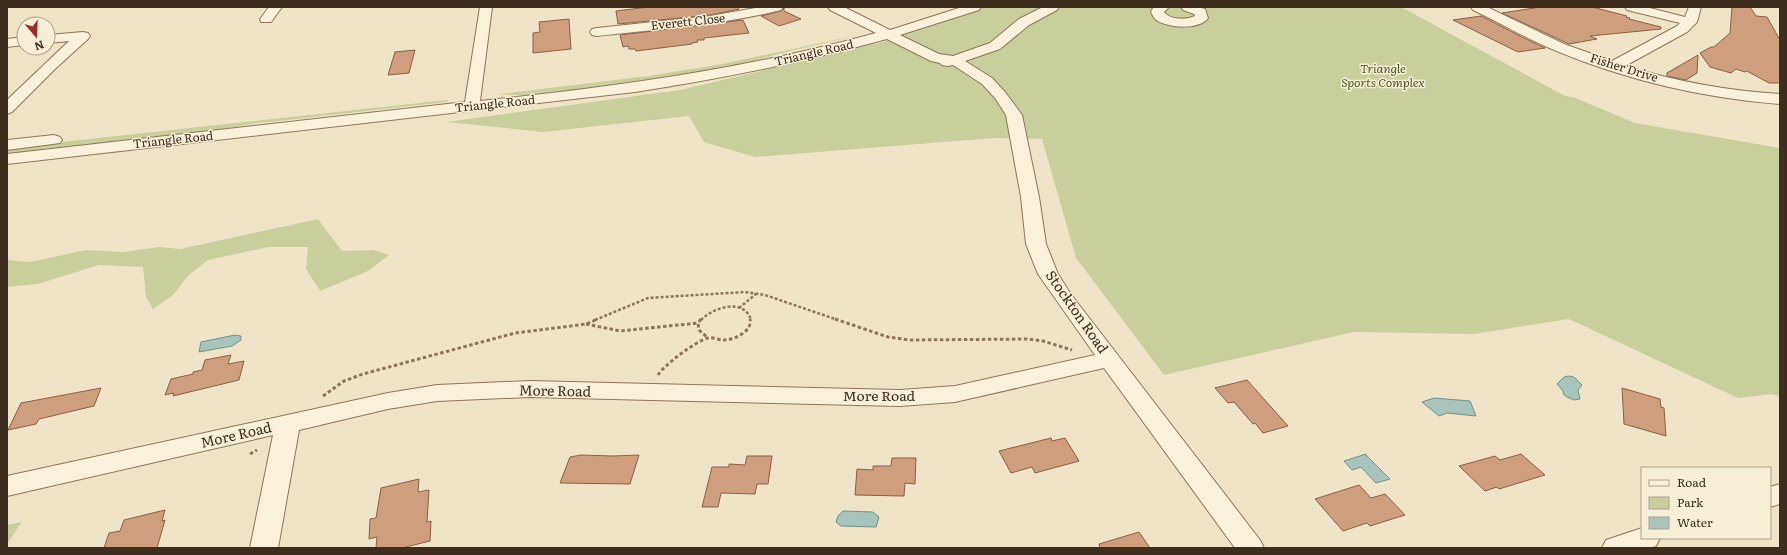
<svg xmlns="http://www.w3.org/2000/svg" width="1787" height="555" font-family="Literata,serif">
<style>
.green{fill:#c9cf9b}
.water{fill:#a9c4bc;stroke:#6f938a}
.building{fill:#cf9f7d;stroke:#8d5f41}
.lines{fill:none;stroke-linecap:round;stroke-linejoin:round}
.minor-casing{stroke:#8d765c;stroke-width:2}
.path-far1{stroke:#8d765c;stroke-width:2.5;stroke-dasharray:3 2;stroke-linecap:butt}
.path{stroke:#8d765c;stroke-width:3;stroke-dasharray:3.5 2.5;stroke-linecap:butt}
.minor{fill:#faf1dc;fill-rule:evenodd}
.labels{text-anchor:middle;stroke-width:3;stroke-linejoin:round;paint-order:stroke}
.far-street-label{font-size:12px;fill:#3d2e20;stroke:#f7eed8}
.far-park-label{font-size:12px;font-style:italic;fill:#4d5a26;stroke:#f7eed8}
.street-label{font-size:14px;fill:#3d2e20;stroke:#f7eed8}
</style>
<rect width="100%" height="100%" fill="#f0e4c8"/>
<g class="green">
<path d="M979,7h422l164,89 8,1 62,26 145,25v248l-9,-2 -33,4 -169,-79 -95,15 -120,-2 -190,43 -88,-117 -34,-119 -48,-1 -239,19 -51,-15 -15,-26 -146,16 -96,-10 233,-32 203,-48z"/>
<path d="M868,33l-90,21 -49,14 -118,19 -82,9 -30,-2 149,-18 74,-12z"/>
<path d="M447,100l1,1 -2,1 -194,22 -51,9 -194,21v-6z"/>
<path d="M318,219l24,32 31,-1 16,5 -21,16 -48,20 -14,-22 2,-22h-39l-61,13 -19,15 -16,20 -20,14 -7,-12 -3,-30 -44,-2 -61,19 -31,3v-27l23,2 56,-12 37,2 36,-5 21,2z"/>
<path d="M22,522l-15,22v-19z"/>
</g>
<g class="water">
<path d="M235,335l6,1v4l-9,6 -33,6 2,-10z"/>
<path d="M1568,376l6,1 8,8 -4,5 2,9 -6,1 -7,-3 -3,-2 -1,-4 -6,-7 7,-7z"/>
<path d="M1434,398l36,3 6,15 -29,-3 -8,3 -17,-14z"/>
<path d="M1366,454v1l24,24 -14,4 -15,-16 -9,3 -8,-9z"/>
<path d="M843,511l30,1 6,5 -3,10 -35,-1 -5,-4 2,-6z"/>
</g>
<g class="building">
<path d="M649,7h89l1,2 -29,6 -92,9 -2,-13z"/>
<path d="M1541,7h51l35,9 -1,1 4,1 -1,1 32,8v2l-71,7 7,3 -28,5 -67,-31z"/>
<path d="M1732,7h18l6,9 11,1 13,23v43h-11l-22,-12 -2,1 -9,-3 -5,4 -21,-6 -10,-14 11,-6h3l16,-14z"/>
<path d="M784,8v3l17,8 -22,7 -18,-10 20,-5z"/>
<path d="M1481,16l41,21 23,11 -27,4 -65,-32z"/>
<path d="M569,19l2,30 -38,4v-20l7,-1 -1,-10z"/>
<path d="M743,20l6,13 -45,5v2h-7l1,2 -6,1v1l-56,7 -1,-2h-6l-1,-3 -5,1 -3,-12z"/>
<path d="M415,50l-6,23 -21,2 7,-23z"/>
<path d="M1698,55l-1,18 -11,7 -19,-4v-3z"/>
<path d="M231,355l-3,9 16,-3 -5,19 -66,16 1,-3 -9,2 6,-16 22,-5v-2l9,-2 3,-10z"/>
<path d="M1247,380l41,46 -25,7 -8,-10 -2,1 -19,-22 -6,1 -13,-15z"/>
<path d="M101,388l-7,18 -55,13 -3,5 -28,6 13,-27z"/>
<path d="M1622,388l38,11 1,8 3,1 2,28 -42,-12z"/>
<path d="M1051,438l1,3 13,-3 14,23 -44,12 -3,-6 -21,6 -12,-22z"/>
<path d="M1521,454l24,21 -46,14 -2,-2 -12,4 -26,-25 36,-10 5,4z"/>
<path d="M581,455l32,1 26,-1 -9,29 -70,-1 10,-26z"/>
<path d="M747,456h25l-4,28h-11l-2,10 -34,-1 -3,14h-16l10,-40h17v-3l16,1z"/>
<path d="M892,458h24l-1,26 -10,-1 -1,13 -49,-1 2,-26 16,1v-4h18z"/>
<path d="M419,479l-1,13 11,-2 -2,32 4,-1 -1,20 -28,7h-26l1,-11 -8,2 1,-20 6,-1 5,-30z"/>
<path d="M1359,485l12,13 14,-4 20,21 -35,11 -3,-3 -24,8 -28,-32z"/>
<path d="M165,510l-3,11 3,-1 -8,28h-53l5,-15 11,-2 4,-11z"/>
<path d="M1139,532l11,16h-50l-1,-4z"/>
</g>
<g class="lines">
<g class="minor-casing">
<g id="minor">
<path d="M269,7h13l-11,15h-10l-1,-3z"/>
<path d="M480,7h12l-12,94c134,-14 266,-32 396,-68l-46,-23 -2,-3h16l46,23 72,-23h19l-2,3 -79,25 39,19 14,2 37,-13 29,-24 24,-12h16l-2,3 -28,15 -29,24 -35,12 27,17 13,14 17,23 17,82 7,47 12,30 12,19 190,247 4,8h-29l-131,-180 -149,34 -55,4 -370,-9 -93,4 -49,8 -89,21 -21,118h-28l23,-113 -266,61v-20l381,-83 49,-8 93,-4 370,9 55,-4 140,-31 -57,-81 -12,-30 -5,-47 -15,-82 -11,-17 -13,-14 -29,-19 -6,1 -5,-1 -2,-2 -9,-2 -44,-22c-83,23 -167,40 -252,53l-628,72v-10l458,-52z"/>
<path d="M761,7h22l-2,3c-60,15 -122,19 -184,26l-5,-1 -2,-3 2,-3 5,-1 113,-12z"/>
<path d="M1154,7h15l-5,5c6,8 22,8 31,4l-1,-2 -11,-4 -2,-3h17l7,2 3,9c-8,12 -39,10 -50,3 -4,-2 -6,-6 -7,-10z"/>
<path d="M1471,7h16l77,37 48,17 65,-35 3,-3 -53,-13 -2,-3h21l39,10 4,-10h12l-4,15 -10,10 -62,34c51,15 102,25 155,28v10c-77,-6 -154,-24 -226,-54 -28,-12 -54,-27 -81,-40z"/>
<path d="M83,32l5,1 2,3 -2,3 -32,29 -44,44 -5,2v-14l62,-59 -21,2v-8z"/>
<path d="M24,37v8l-17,2v-8z"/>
<path d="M54,135l6,2 2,3 -2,3 -53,7v-10z"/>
<path d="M1780,484v20l-10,3v-20z"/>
<path d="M1642,528v10h18l-4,8 -7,2h-47l4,-8z"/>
</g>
</g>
<g class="path-far1">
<path d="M739,308l17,-14"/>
<path d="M595,320l53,-22 97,-6 20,3 73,25"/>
<path d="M701,320c11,-12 43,-23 50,0"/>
</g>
<g class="path">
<path d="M701,319l-3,4 1,7 9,8"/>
<path d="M835,319l53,18 22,3 117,-1 16,2 29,9"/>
<path d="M586,324l34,7 78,-8"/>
<path d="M658,375c6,-10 38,-34 50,-37 5,-1 11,2 16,2 10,0 29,-9 26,-21"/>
<path d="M323,396l21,-15 19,-7 152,-41 71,-9 12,-5"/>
<path d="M250,454l7,-4"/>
</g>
<use href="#minor" class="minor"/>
</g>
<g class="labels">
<g class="far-street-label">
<text transform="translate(688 22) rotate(-6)" y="4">Everett Close</text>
<text transform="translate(814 53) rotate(-13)" y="4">Triangle Road</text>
<text transform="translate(1624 68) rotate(17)" y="4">Fisher Drive</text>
<text transform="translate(495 104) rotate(-6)" y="4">Triangle Road</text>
<text transform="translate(173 140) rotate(-6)" y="4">Triangle Road</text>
</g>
<g class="far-park-label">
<text x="1383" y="73">Triangle<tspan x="1383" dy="14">Sports Complex</tspan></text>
</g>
<g class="street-label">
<text transform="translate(1077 312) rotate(55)" y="5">Stockton Road</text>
<text transform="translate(555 391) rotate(1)" y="5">More Road</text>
<text x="879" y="401">More Road</text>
<text transform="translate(236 435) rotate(-13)" y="5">More Road</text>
</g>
</g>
<rect width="1787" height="555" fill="none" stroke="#3d2e20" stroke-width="16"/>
<rect x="1641" y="467" width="130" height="72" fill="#f7eed8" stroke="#ada18e"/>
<rect x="1649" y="480" width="20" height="6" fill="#faf1dc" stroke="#ada18e"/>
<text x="1677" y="487" font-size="12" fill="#3d2e20">Road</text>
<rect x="1649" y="497" width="20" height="12" fill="#c9cf9b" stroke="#ada18e"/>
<text x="1677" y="507" font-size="12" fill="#3d2e20">Park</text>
<rect x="1649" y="517" width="20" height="12" fill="#a9c4bc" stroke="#ada18e"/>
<text x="1677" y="527" font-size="12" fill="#3d2e20">Water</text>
<g transform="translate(36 36) rotate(161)"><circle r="19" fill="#f7eed8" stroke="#ada18e"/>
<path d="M0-3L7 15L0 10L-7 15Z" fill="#9e2a2b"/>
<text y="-6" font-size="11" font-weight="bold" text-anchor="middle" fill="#3d2e20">N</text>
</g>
</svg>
